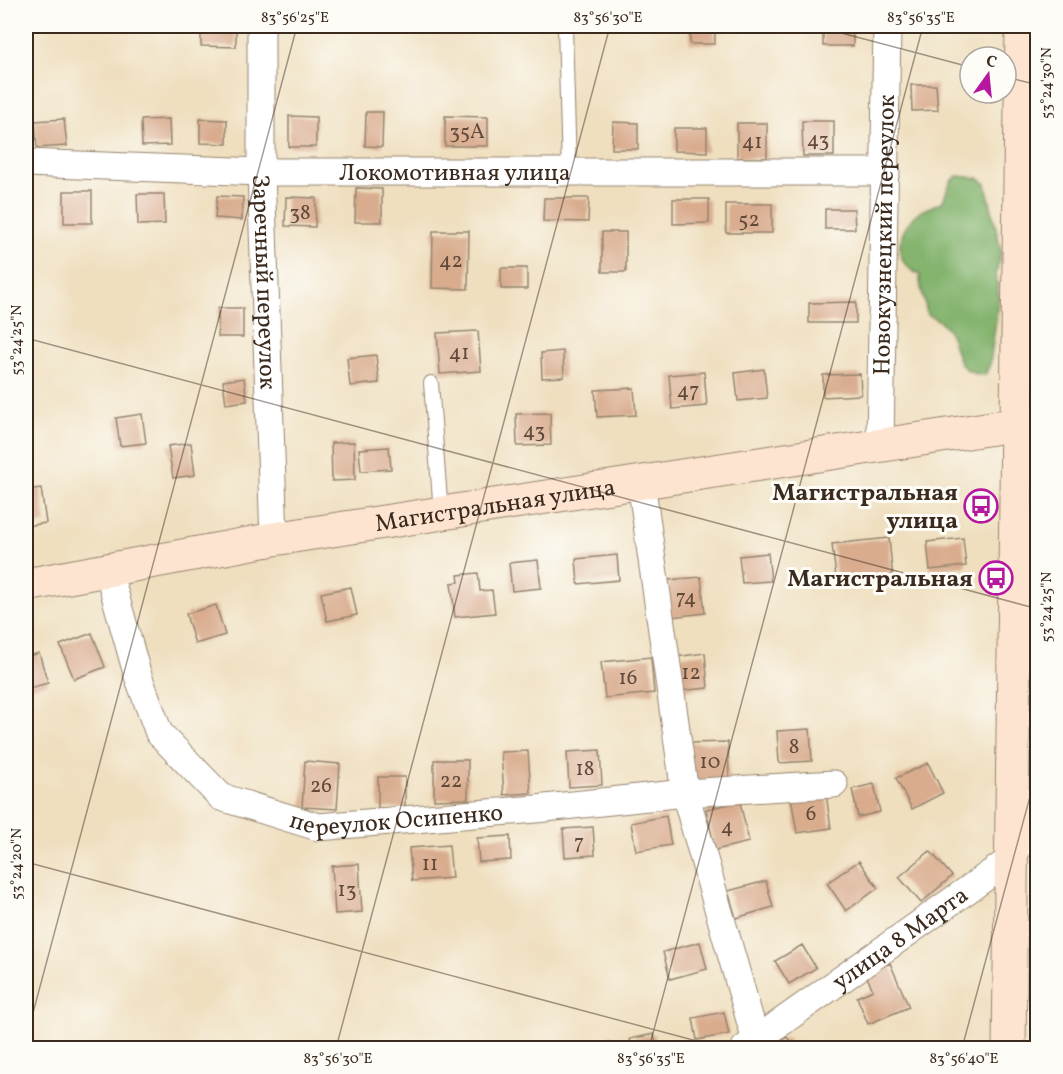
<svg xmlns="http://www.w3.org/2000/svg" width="1063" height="1074" viewBox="0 0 1063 1074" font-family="Vollkorn,serif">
  <rect width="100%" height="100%" fill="#fdfcf7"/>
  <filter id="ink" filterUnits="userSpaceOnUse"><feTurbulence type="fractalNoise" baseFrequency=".0167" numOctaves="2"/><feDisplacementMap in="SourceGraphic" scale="12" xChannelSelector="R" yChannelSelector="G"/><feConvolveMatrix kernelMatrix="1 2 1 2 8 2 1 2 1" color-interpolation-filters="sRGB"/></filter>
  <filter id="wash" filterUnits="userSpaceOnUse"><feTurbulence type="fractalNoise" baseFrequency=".008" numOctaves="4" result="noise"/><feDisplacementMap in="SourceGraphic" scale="24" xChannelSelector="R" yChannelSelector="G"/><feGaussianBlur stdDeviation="1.35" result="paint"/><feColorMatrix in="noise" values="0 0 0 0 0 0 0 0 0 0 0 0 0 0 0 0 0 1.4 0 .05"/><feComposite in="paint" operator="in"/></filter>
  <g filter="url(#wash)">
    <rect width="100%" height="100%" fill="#efdfbf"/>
    <!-- forest -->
    <path fill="#84b46e" stroke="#606f46" stroke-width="1.5" d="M957,176L978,178L986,184L1001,251L996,274L999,297L990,364L985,375C949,374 960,339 943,324C939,320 932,317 927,314C925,301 919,288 920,275C893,262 895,238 914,216C920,210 935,206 943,201L950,183Z"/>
    <g id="blocks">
      <!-- building -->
      <path fill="#d9ac8e" d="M201,26H236V47L201,46Z
        M690,26H715V44H690Z
        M823,26H853V46H823Z
        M911,85H936L938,110L912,111Z
        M366,112H383L382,147L365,146Z
        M289,116L316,117V147H289Z
        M445,116L488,117V146H445Z
        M64,119L67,146L37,148L35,121Z
        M169,119L170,145L142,146L141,120Z
        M200,119L227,120V144L200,143Z
        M802,121H834V156H803Z
        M613,122L638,123V149H612Z
        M737,123H767V158H737Z
        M674,128H707V152L674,151Z
        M356,188L382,189V222H355Z
        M64,191H92V223H64Z
        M137,194H164L165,224L138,225Z
        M217,196L243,197L242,220L215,218Z
        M286,197L316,198L315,227L285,226Z
        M544,198H589L588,222L543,221Z
        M673,199H709V223L673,224Z
        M726,204H772V233H726Z
        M825,209H854L855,229H825Z
        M433,231H469L468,289L432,288Z
        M602,232H626V272H602Z
        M501,268H527V289H501Z
        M856,302V323H809V303Z
        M218,308H243V337H218Z
        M478,331L481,371L440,374L437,333Z
        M563,351L564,377L542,378L541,353Z
        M376,355L379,383L350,386L347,358Z
        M764,369L767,398L738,401L735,373Z
        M704,372L707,406L672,409L669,375Z
        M860,374L861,395L823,397V375Z
        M244,378L247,401L226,404L223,381Z
        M634,388L636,415L597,417L595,390Z
        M550,413L551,445L517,446L516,414Z
        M142,414L146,443L120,446L116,418Z
        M354,442L355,480L332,481L331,443Z
        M191,443L195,475L173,478L168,446Z
        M389,447L391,469L361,471L359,449Z
        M41,488L46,523L26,526V490Z
        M889,538L893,579L837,585L832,544Z
        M963,538L966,566L930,570L927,542Z
        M768,553L771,581L742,583L739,556Z
        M617,555L619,580L578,584L576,559Z
        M538,560L541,588L512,591L509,563Z
        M478,573L480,591L492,590L495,613L455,617L451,583L459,582L458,575Z
        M701,577L705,613L671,617L668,580Z
        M351,587L357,615L327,621L321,593Z
        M216,605L225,635L195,644L186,614Z
        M92,633L105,667L74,679L60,645Z
        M39,653L48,683L26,689V657Z
        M705,653L708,688L678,691L675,657Z
        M651,657L654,693L605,698L601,662Z
        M810,729L812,761L779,763L777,731Z
        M728,742L729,780L691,781L690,743Z
        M600,750L602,785L569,787L567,752Z
        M528,751L531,793L504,795L501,752Z
        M434,760H468V799L434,800Z
        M305,761L340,764L337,809L302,807Z
        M928,763L943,793L912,809L896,778Z
        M378,777H405V808H378Z
        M874,784L880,812L858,817L852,789Z
        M826,794L831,828L797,833L791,798Z
        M740,802L749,842L715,850L706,809Z
        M666,816L671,845L636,851L631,823Z
        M593,827L595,855L565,857L563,829Z
        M510,836L511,860L479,862L477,838Z
        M449,845L452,878L412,881L409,848Z
        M930,851L952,876L921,903L899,877Z
        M859,861L878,888L846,911L827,883Z
        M359,864L362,912L335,914L332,866Z
        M766,881L773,907L736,918L728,891Z
        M700,942L707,969L670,979L663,952Z
        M802,945L816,968L789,984L775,961Z
        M890,963L909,1007L868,1024L857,997L873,990L865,973Z
        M724,1012L729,1034L697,1040L693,1018Z
        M654,1034L657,1048H632L630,1039Z
        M787,1037L795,1048H771Z
        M610,1042L611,1048H584V1047Z"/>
    </g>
  </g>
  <g filter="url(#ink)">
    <use href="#blocks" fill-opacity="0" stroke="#95846e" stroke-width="1.5"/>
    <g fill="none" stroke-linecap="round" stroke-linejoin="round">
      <defs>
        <path id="lane" d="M565,26L569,172
          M431,383L441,513"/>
        <g id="street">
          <path id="s1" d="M261,26V172L274,539"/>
          <path id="s2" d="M26,163L261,172H886"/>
          <path id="s3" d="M880,445L887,26"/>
          <path d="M641,482L685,793L756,1041"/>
          <path id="s4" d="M108,570L137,673L159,733L221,797L318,827L536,809L685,793L834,784"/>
          <path id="s5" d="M745,1048L1011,859L1038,811"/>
        </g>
        <g id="secondary">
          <path id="s6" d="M26,585L274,539L1038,421"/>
          <path d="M1009,1048L1022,26"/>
        </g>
      </defs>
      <!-- lane casing -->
      <use href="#lane" stroke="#95846e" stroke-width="16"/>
      <!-- street casing -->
      <use href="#street" stroke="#95846e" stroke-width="29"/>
      <!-- secondary casing -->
      <use href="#secondary" stroke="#95846e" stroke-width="35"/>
      <!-- lane -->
      <use href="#lane" stroke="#fff" stroke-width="14"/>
      <!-- street -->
      <use href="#street" stroke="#fff" stroke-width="27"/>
      <!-- secondary -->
      <use href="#secondary" stroke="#fde4d1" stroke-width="33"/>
    </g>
  </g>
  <!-- ticks -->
  <path fill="none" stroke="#3b2a1e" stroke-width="1.5" stroke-opacity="0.45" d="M815,26L970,67M1006,77L1038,85M26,338L1038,609M26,862L723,1048M26,1039L297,26M336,1048L610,26M649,1048L923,26M962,1048L1038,767"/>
  <!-- icons -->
  <defs>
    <symbol id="bus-ring" viewBox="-11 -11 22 22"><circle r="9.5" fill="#fdfcf7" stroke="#b5179e" stroke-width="1.5"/><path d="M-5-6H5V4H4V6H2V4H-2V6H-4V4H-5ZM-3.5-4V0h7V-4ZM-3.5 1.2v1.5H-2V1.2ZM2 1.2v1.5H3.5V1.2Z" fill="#b5179e"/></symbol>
  </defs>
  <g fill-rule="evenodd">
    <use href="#bus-ring" x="962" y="487" width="38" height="38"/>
    <use href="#bus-ring" x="977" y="559" width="38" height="38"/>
  </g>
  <g text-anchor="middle" stroke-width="6" stroke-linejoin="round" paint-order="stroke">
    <!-- number labels -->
    <g font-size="21" fill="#624a3a">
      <text x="467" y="138">35А</text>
      <text x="818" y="146">43</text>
      <text x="752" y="148">41</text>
      <text x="300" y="219">38</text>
      <text x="749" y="226">52</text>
      <text x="451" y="267">42</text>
      <text x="459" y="359">41</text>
      <text x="688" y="397">47</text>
      <text x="534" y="437">43</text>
      <text x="686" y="604">74</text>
      <text x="691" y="679">12</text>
      <text x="628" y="684">16</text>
      <text x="794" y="753">8</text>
      <text x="710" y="768">10</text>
      <text x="585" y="775">18</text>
      <text x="451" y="787">22</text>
      <text x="321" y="792">26</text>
      <text x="811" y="820">6</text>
      <text x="727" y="833">4</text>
      <text x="579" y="849">7</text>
      <text x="430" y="870">11</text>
      <text x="347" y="896">13</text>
    </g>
    <!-- street labels -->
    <g font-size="24" fill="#3b2a1e" stroke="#fdfcf7">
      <text dy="8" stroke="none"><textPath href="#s2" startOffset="429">Локомотивная улица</textPath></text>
      <text dy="8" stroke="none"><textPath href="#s3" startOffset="210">Новокузнецкий переулок</textPath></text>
      <text dy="8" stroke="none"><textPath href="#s1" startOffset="256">Заречный переулок</textPath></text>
      <text dy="8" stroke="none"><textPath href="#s6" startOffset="476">Магистральная улица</textPath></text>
      <text dy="8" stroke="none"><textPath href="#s4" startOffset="440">переулок Осипенко</textPath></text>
      <text dy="8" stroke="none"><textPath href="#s5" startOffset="190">улица 8 Марта</textPath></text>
    </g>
    <!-- poi labels -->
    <g font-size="24" font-weight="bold" fill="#3b2a1e" stroke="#fdfcf7" text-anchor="end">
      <text x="958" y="500">Магистральная<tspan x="958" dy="28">улица</tspan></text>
      <text x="973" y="586">Магистральная</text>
    </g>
  </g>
  <!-- margin -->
  <rect width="1063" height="1074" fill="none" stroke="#fdfcf7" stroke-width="66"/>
  <!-- north arrow -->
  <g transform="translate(988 75) rotate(15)"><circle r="28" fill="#fdfcf7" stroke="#afa8a0" stroke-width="1.5"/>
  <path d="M0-4.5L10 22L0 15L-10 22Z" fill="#b5179e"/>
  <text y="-9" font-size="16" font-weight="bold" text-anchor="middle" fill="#3b2a1e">С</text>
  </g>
  <rect x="33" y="33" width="997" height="1008" fill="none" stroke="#3b2a1e" stroke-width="2"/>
  <g font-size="15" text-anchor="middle" fill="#3b2a1e">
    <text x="295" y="22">83°56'25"E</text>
    <text x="608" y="22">83°56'30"E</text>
    <text x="921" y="22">83°56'35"E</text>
    <text transform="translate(1046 83) rotate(-90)" y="5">53°24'30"N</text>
    <text transform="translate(16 340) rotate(-90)" y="5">53°24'25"N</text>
    <text transform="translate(1046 607) rotate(-90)" y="5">53°24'25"N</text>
    <text transform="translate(16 864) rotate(-90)" y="5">53°24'20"N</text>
    <text x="338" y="1063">83°56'30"E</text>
    <text x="651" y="1063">83°56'35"E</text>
    <text x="964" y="1063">83°56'40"E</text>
  </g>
</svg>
